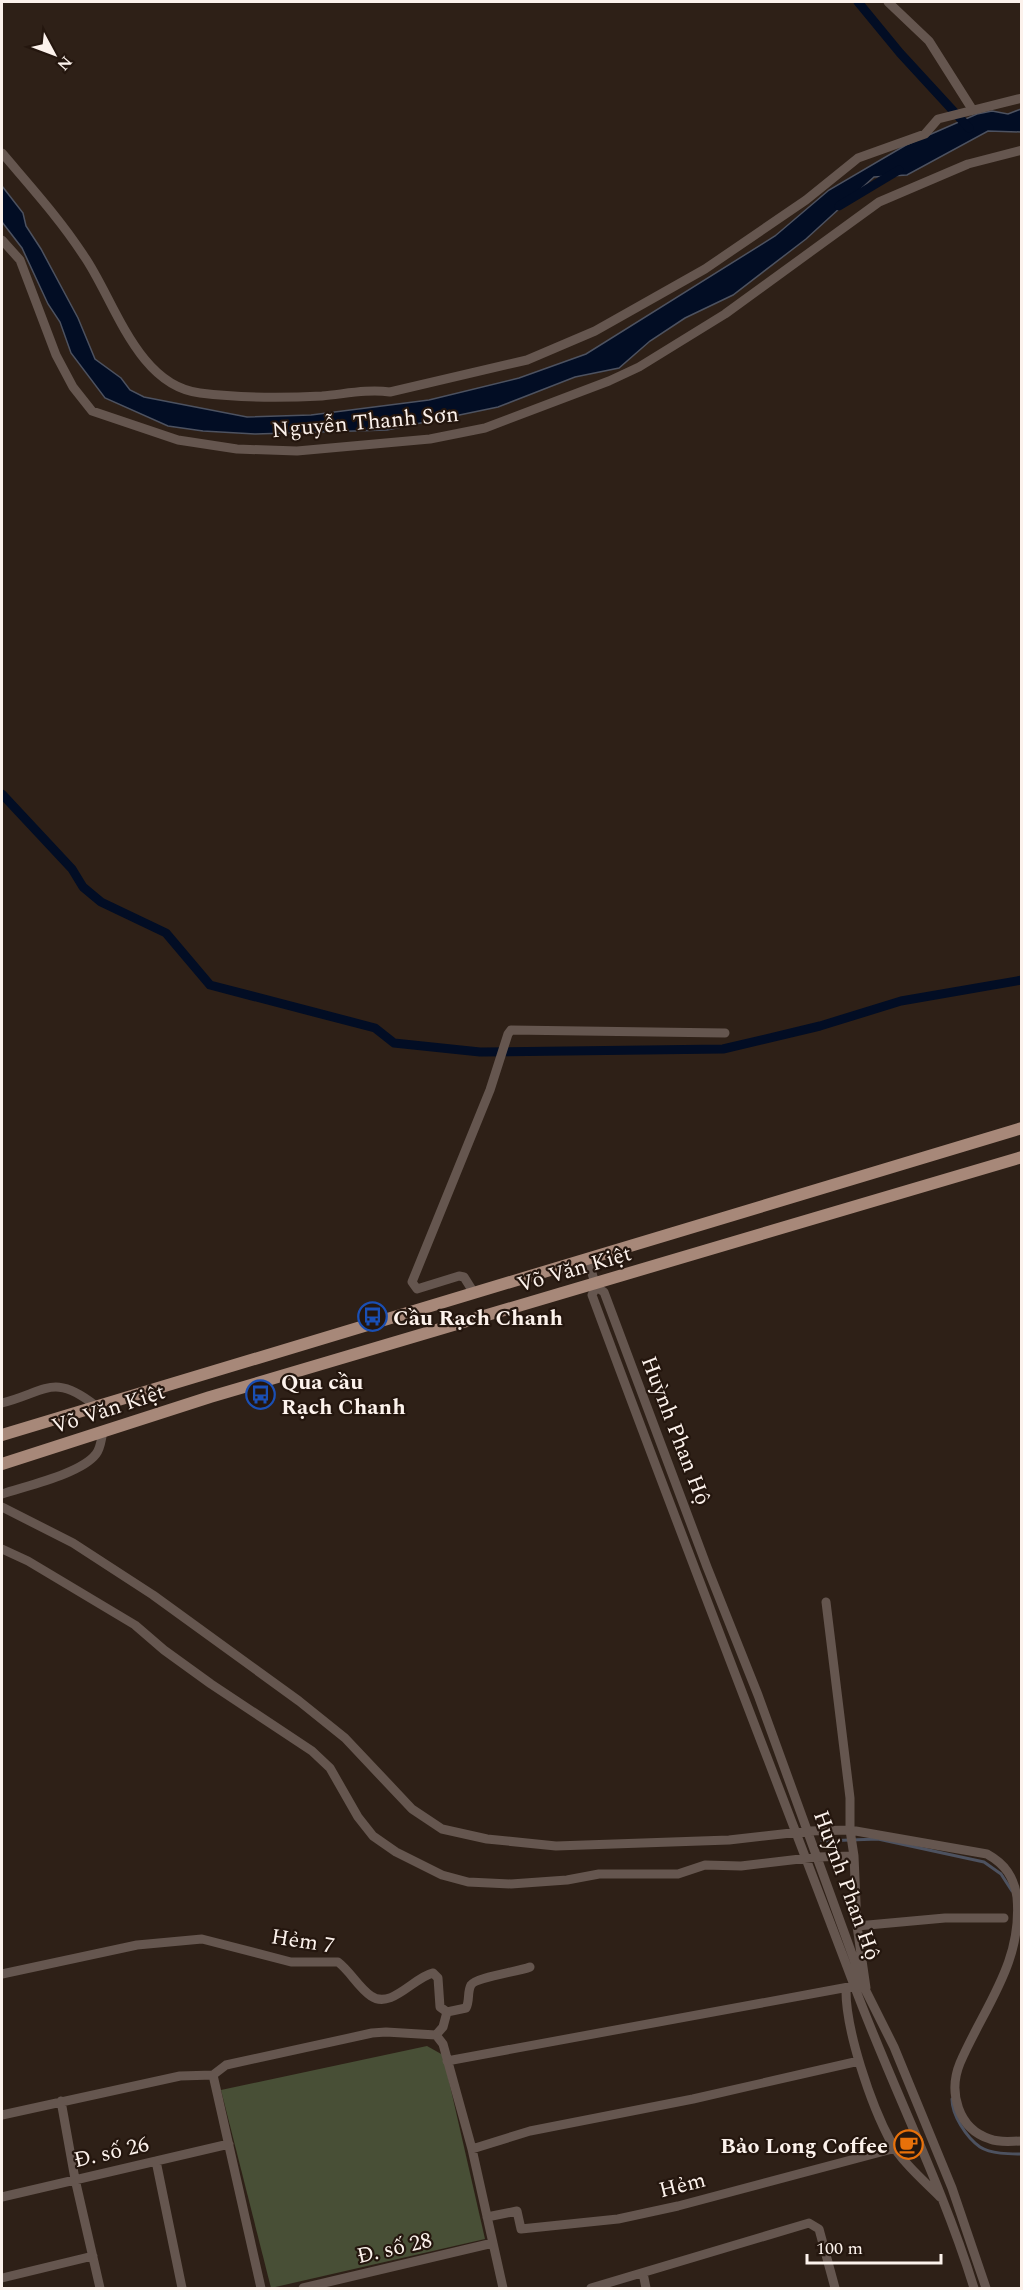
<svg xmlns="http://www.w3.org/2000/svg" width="1023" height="2290" viewBox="0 0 1023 2290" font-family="Spectral,serif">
  <rect width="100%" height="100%" fill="#2e2017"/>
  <!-- green -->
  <path fill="#484f36" d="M427,2046L443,2055L485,2239L271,2288L221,2090Z"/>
  <!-- water -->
  <path fill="#020d24" stroke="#4d5260" stroke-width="1.5" d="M1021,109V132L988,131L907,175L874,177L806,239L733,295L685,318L650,341L619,368L575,377L498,407L387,430L255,434L203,431L168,426L105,398L71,353L60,322L48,304L22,248L2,222V186L23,213L26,226L41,249L78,318L95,359L121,378L130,390L144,397L247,417L311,415L429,400L519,378L586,354L775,236L829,190L906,145L977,114L992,111L1008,114Z"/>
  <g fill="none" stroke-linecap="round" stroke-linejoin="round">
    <!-- stream -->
    <path stroke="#4d5260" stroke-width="3" d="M822,1841L878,1839L984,1862L1001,1874L1012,1891
      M952,2099C952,2115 966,2137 980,2147C991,2154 1009,2154 1022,2154"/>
    <!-- canal -->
    <path stroke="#020d24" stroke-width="9" d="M858,2L900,53L969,128
      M839,206L899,170
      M2,794L72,869L83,887L101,902L166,933L210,985L375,1028L394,1043L480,1052L723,1049L820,1026L901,1001L1022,980"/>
    <!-- minor -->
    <path stroke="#65564f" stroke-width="9" d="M888,2L929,41L972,109
      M2,153C30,186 60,219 84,256C114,299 137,386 200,393C240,398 281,398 322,396C345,394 367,389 390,392L527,360L595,331L705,269L806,200L858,158L925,134L938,119L1022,98
      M2,240L20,260L56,355L73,387L92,411L178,440L237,449L297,451L430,439L485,428L609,381L639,367L725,314L879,202L968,164L1022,150
      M588,1259L596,1287
      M596,1287L604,1292L707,1567L758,1695L864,1987L894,2047L952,2188L986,2288
      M596,1287L592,1295C677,1526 767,1755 854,1985C892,2087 942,2184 974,2288
      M474,1293L464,1277L459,1276L417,1289L412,1282L490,1090L508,1034L511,1030L725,1033
      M2,1403C46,1392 53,1372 96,1406
      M2,1494C25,1486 81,1474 96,1454C101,1448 101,1439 103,1432
      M2,1507L73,1543L153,1595L299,1701L345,1738L412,1809L442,1829L487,1839L556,1846L729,1840L809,1831L850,1830L987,1854C1005,1864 1014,1877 1017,1897C1023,1963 984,2007 960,2063C948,2092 958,2129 990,2139C1000,2143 1011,2141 1022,2141
      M2,1549L28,1561L135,1625L164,1650L211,1684L312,1751L330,1768L358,1817L373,1836L396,1852L442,1875L468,1882L511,1884L567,1880L599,1874H678L705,1865L741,1866L817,1857L854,1856L857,1926L866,1988L854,1986L447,2061
      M826,1602L850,1798V1830L854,1856
      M857,1926L945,1918H1004
      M2,1974L137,1945L202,1939L291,1962H338C350,1971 358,1987 371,1996C391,2010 414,1977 433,1973L438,1978L440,2007L447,2012L466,2008C470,2001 467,1992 471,1985C476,1977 518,1972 530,1967
      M846,1988C845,2029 871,2105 891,2142C902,2162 924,2181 940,2197
      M436,2035L443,2027L447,2012
      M213,2075L226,2065L372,2033L386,2032L436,2035L443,2044L472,2149L503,2288
      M213,2075L261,2288
      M61,2101L75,2179L100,2288
      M2,2115L180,2076L213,2075
      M472,2149L530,2131L693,2099L859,2061
      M156,2161L182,2288
      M2,2197L229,2144
      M487,2217L517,2211L521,2229L618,2219L678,2206L896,2148
      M643,2273L646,2288
      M2,2278L93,2256
      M303,2288L493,2243
      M591,2288L809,2223L819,2229L835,2288"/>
    <!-- major -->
    <path stroke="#a78879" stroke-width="12" d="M2,1435L1022,1128
      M2,1464L210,1397L1022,1157"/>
  </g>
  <!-- icons -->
  <defs>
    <symbol id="bus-ring" viewBox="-11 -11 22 22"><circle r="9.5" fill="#24160e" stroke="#1a4fb4" stroke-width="1.5"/><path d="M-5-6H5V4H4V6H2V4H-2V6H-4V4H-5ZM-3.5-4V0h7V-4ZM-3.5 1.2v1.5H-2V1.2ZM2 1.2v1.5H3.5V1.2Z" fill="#1a4fb4"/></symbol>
    <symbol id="cafe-ring" viewBox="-11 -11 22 22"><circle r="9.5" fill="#24160e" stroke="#e8710a" stroke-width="1.5"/><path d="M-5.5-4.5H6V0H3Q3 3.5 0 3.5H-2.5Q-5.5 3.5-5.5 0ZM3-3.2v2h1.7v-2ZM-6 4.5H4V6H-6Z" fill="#e8710a"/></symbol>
  </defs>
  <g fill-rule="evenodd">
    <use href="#bus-ring" x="356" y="1300" width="33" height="33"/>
    <use href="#bus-ring" x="244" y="1378" width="33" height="33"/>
    <use href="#cafe-ring" x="892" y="2128" width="33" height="33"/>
  </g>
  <g text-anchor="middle" stroke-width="4.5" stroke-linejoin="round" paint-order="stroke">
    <!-- street labels -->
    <g font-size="22" fill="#fcf2ec" stroke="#24160e">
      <text transform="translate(365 421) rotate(-5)" y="8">Nguyễn Thanh Sơn</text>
      <text transform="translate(574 1268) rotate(-16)" y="8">Võ Văn Kiệt</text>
      <text transform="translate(108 1408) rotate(-18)" y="8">Võ Văn Kiệt</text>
      <text transform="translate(677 1430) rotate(69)" y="8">Huỳnh Phan Hộ</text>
      <text transform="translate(848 1885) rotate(70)" y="8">Huỳnh Phan Hộ</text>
      <text transform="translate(303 1940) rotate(9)" y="8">Hẻm 7</text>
      <text transform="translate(111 2151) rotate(-13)" y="8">Đ. số 26</text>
      <text transform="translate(682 2184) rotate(-14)" y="8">Hẻm</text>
      <text transform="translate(394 2247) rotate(-13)" y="8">Đ. số 28</text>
    </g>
    <!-- poi labels -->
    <g font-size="22" font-weight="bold" fill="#fcf2ec" stroke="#24160e" text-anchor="start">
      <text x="393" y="1325">Cầu Rạch Chanh</text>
      <text x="281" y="1389">Qua cầu<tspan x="281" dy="25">Rạch Chanh</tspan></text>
      <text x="888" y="2153" text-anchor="end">Bảo Long Coffee</text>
    </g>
  </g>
  <!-- border -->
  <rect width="1023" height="2290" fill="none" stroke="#fcf2ec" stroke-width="6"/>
  <!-- north arrow -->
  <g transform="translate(54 54) rotate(131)" stroke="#24160e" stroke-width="4.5" paint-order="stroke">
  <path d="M0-4.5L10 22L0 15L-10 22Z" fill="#fcf2ec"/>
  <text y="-9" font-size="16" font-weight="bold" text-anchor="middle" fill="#fcf2ec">N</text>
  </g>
  <!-- scale -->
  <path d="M807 2254v9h134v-9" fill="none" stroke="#fcf2ec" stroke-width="3"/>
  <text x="816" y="2254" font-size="18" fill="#fcf2ec" stroke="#24160e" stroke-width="4.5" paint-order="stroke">100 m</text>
</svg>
